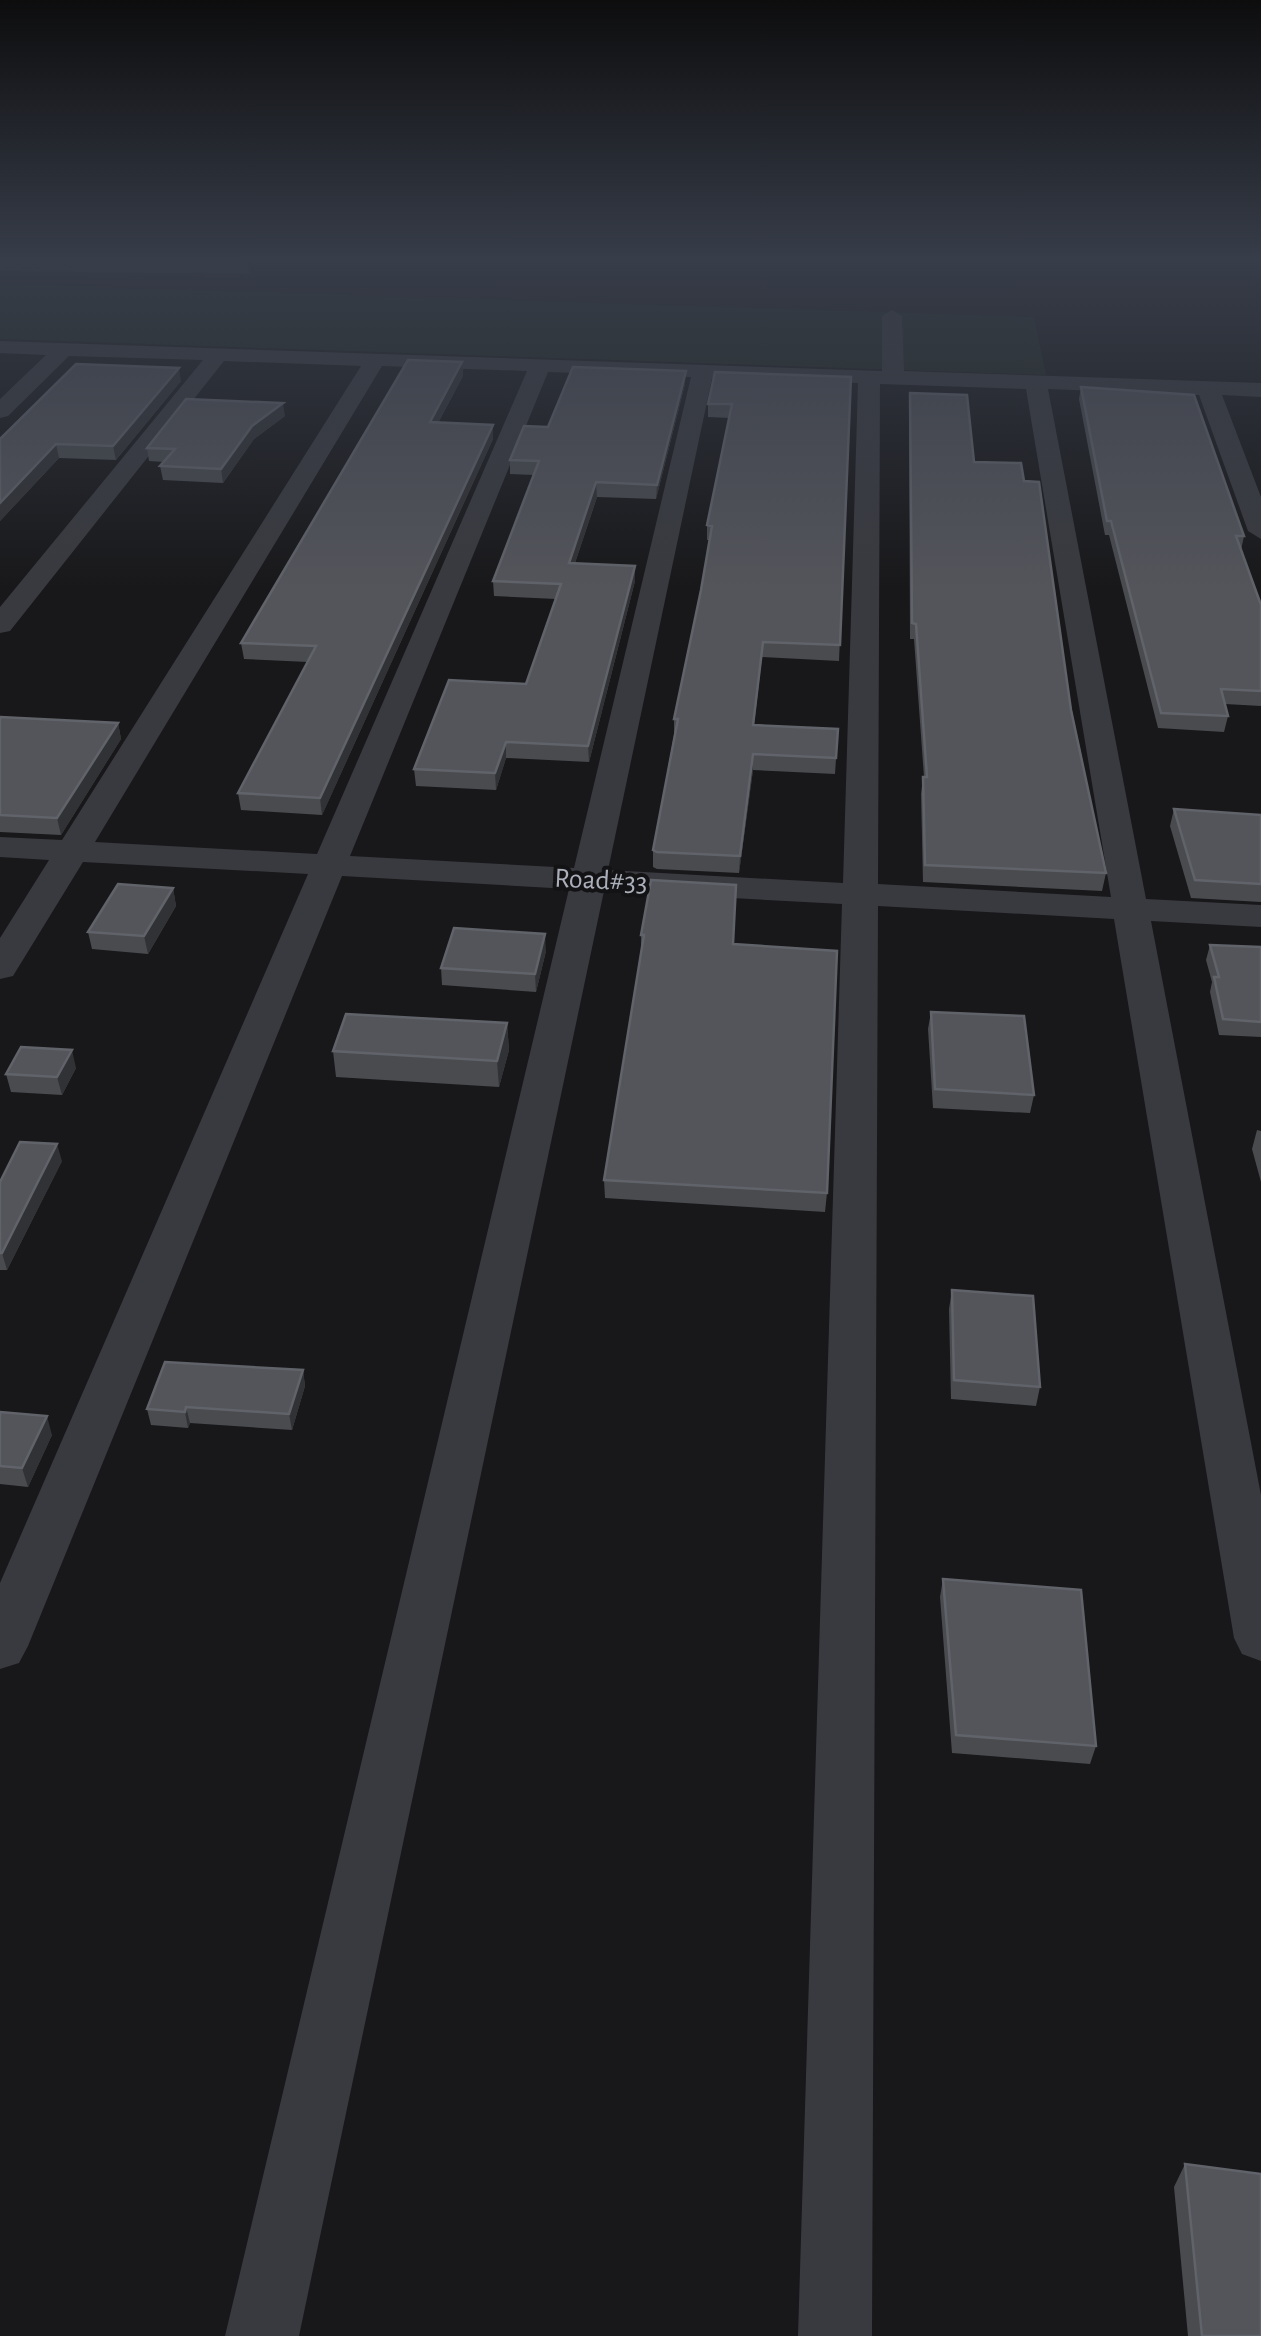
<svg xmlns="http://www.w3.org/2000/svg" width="1261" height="2336" viewBox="0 0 1261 2336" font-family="'Alegreya Sans',sans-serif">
  <rect width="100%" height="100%" fill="#18181a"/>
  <!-- green -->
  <path fill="#202821" d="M0,284L1034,317L1046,375L0,339Z"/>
  <!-- water -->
  <path fill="#2e373e" d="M0,262H241L246,263L251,274L0,271Z"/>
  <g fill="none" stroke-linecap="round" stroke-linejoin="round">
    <!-- minor -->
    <path fill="#393a3f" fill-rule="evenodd" d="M892,310L902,316L904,371L1261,383V397L1222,395L1261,497V539L1248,531L1199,395L1048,389L1146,899L1261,905V927L1151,921L1261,1495V1661L1242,1654L1234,1638L1114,919L878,906L872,2336H798L842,904L604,891L299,2336H225L569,889L342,876L28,1646L19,1663L0,1669V1583L308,874L83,862L13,976L0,979V938L49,860L0,857V837L62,840L361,366L224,361L10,631L0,633V607L203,360L69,356L8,416L0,418V399L46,355L0,353V341L882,371V316ZM382,366L527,371L317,854L95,842ZM548,372L691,377L574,868L350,856ZM712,378L858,383L843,883L608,870ZM880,384L1026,389L1111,897L878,884Z"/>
  </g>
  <!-- wall -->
  <path fill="#494b4f" d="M462,362L463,376L438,423L493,439L322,815L241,810L238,793L308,662L244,659L241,643Z
    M851,377L839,661L762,657L754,725L838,729L835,774L753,770L739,873L657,869L653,867V850L674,735V719L701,590L709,540H707V525L730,418L708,417V404Z
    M181,381L116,460L59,458L0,521V439Z
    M685,384L656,499L597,497L575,563L635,581L589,762L506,758L496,790L416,786L414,769L526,684L556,599L494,596L493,581L534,475L510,474V460L548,427Z
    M1081,387L1244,536L1241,550L1261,605V706L1225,704L1228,716L1224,732L1158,728L1109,535H1105L1079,399Z
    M910,393L974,462L1024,481L1106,873L1102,891L923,882L921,794L923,777H924L914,639H910L909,406Z
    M285,416L254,439L223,483L163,480L160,466L164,462L149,461L147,448Z
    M0,717L118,723L121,739L61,835L0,832Z
    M1174,809L1261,815V902L1191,898L1170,826Z
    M173,888L176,906L148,954L92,949L88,932Z
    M641,935L733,944L827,1193L825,1212L605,1198L604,1180L641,953Z
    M1210,945L1261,947V1037L1219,1035L1210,992L1212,982L1206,960Z
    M546,951L536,992L442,985L441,968Z
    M931,1012L1034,1095L1030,1113L933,1108L928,1029Z
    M507,1023L509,1050L499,1087L336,1077L333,1051Z
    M76,1068L62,1095L11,1092L6,1074Z
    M1257,1130L1261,1131V1182L1252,1149Z
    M62,1161L7,1270H0V1182Z
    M952,1290L1040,1387L1036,1406L951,1399L949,1309Z
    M303,1370L305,1386L292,1430L190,1423L188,1428L151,1425L147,1409Z
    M0,1412L52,1435L28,1487L0,1484Z
    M943,1579L1096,1746L1090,1764L952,1753L940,1597Z
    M1185,2164L1261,2336H1188L1174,2187Z"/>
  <!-- shaded-wall -->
  <path fill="#313235" d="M462,362L463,376L431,436L430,422Z
    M179,368L181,381L116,460L113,446Z
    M686,371L685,384L656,499L657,485Z
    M283,403L285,416L254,439L223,483L221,469L252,426Z
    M493,425V439L322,815L320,798Z
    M56,444L59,458L0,521V503Z
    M596,482L597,497L570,578L569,563Z
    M635,566V581L589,762L588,746Z
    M118,723L121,739L61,835L57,818Z
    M506,742V758L496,790L495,773Z
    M753,754V770L739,873L740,856Z
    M173,888L176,906L148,954L144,936Z
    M545,934L546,951L536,992L535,974Z
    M507,1023L509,1050L499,1087L497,1061Z
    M72,1050L76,1068L62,1095L57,1077Z
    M57,1144L62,1161L7,1270L2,1253Z
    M303,1370L305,1386L292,1430L289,1414Z
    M186,1407L190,1423L188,1428L185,1412Z
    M47,1416L52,1435L28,1487L22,1468Z"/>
  <!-- building -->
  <path fill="#54555b" stroke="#61636a" stroke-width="2.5" d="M408,360L462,362L430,422L493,425L320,798L238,793L316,646L241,643Z
    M76,364L179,368L113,446L56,444L0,503V439Z
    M573,367L686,371L657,485L596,482L569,563L635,566L588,746L506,742L495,773L414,769L449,680L526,684L561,584L493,581L539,461L510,460L524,426L548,427Z
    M715,372L851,377L840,645L763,642L753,725L838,729L836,758L753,754L740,856L657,852L653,850L678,719H674L701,590L712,526L707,525L732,404H708Z
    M1081,387L1194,395L1244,536H1236L1261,605V691L1221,689L1228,716L1161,713L1111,521H1107Z
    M910,393L967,395L974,462L1021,463L1024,481L1039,482L1071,710L1106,873L925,865L923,777H927L916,624L912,623Z
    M186,399L283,403L252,426L221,469L160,466L175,449L147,448Z
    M0,717L118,723L57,818L0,815Z
    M1174,809L1261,815V884L1195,880Z
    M651,880L736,885L733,944L837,951L827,1193L604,1180L644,935H641Z
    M118,884L173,888L144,936L88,932Z
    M454,928L545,934L535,974L441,968Z
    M1210,945L1261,947V1022L1223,1019L1214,977H1219Z
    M931,1012L1024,1016L1034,1095L935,1089Z
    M346,1014L507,1023L497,1061L333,1051Z
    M21,1047L72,1050L57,1077L6,1074Z
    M20,1142L57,1144L2,1253H0V1182Z
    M952,1290L1033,1296L1040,1387L954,1380Z
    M165,1362L303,1370L289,1414L186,1407L185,1412L147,1409Z
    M0,1412L47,1416L22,1468L0,1466Z
    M943,1579L1081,1590L1096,1746L956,1735Z
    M1185,2164L1261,2174V2336H1202Z"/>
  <!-- sky -->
  <linearGradient id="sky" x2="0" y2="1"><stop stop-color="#0d0d0e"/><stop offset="0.44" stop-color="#373d49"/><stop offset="1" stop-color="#373d49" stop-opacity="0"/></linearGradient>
  <rect width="1261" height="589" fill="url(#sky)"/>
  <g text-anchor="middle" stroke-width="8" stroke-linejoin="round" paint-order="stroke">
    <!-- street labels -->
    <g font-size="28" fill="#aaafba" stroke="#131315">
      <text transform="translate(601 879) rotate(3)" y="10">Road#33</text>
    </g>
  </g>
</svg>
